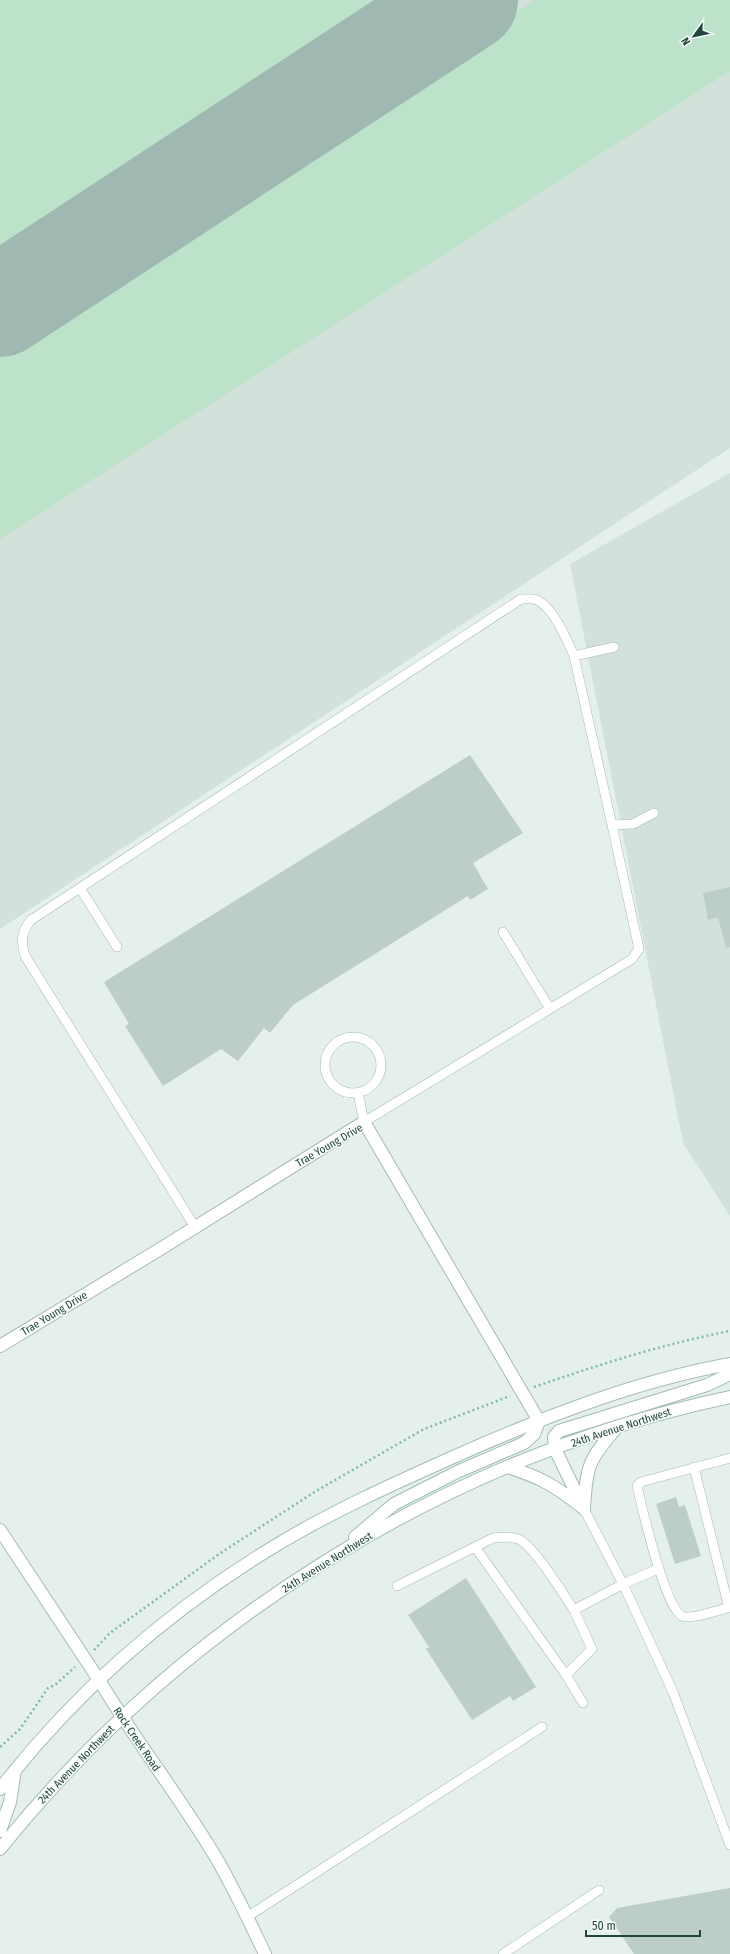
<svg xmlns="http://www.w3.org/2000/svg" width="730" height="1954" viewBox="0 0 730 1954" font-family="'Fira Sans Condensed',sans-serif">
  <rect width="100%" height="100%" fill="#e5f0ec"/>
  <!-- built -->
  <path fill="#d3e1db" d="M0,0H730V448L0,929Z
    M730,473V1216L683,1143L570,564Z"/>
  <!-- green -->
  <path fill="#bce3ca" d="M0,0H407L0,268Z
    M535,0H730V71L0,539V351Z"/>
  <g fill="none" stroke-linecap="round" stroke-linejoin="round">
    <!-- runway -->
    <path stroke="#a0b8b2" stroke-width="102" d="M0,306L467,0"/>
  </g>
  <!-- building -->
  <path fill="#bdcec8" d="M470,755L523,833L473,863L488,889L470,900L468,896L293,1005L270,1033L264,1028L238,1061L221,1049L163,1086L125,1026L129,1024L104,982Z
    M730,887V947L726,948L718,917L708,920L703,893Z
    M676,1497L679,1507L685,1505L701,1556L675,1564L656,1504Z
    M466,1578L536,1687L513,1701L510,1696L472,1720L426,1649L429,1647L408,1615Z
    M730,1888V1954H634L609,1917L617,1908Z"/>
  <g fill="none" stroke-linecap="round" stroke-linejoin="round">
    <defs>
      <path id="service" d="M612,825L574,656L614,647
        M80,888L117,947
        M503,932L550,1009
        M325 1065a28 28 0 1 1 56 0a28 28 0 1 1-56 0Z
        M358,1093L364,1122L632,959L639,949L612,825L633,824L654,813
        M195,1227L25,956C21,941 21,932 31,920L521,599C525,599 533,598 537,600C554,608 567,640 574,656
        M730,1458L641,1482L637,1486C642,1508 665,1607 682,1616C690,1620 720,1610 730,1607
        M694,1467L729,1608
        M584,1509L623,1584L673,1692L730,1845
        M475,1547L566,1675
        M397,1586L493,1538C501,1537 510,1536 518,1539C533,1544 564,1595 574,1610
        M583,1703L566,1675L592,1649L574,1610L623,1584L658,1569
        M247,1917L542,1727
        M503,1954L599,1890"/>
      <path id="minor" d="M0,1346L157,1251L364,1122L539,1421"/>
      <path id="tertiary" d="M0,1530L99,1680"/>
      <path id="secondary" d="M508,1467C541,1478 554,1485 582,1507
        M584,1508C587,1465 588,1461 616,1428
        M584,1509L555,1449L554,1437L559,1431L707,1385L730,1374
        M355,1537L394,1504L457,1472L524,1443L534,1434L539,1421
        M99,1680C135,1740 179,1796 215,1856C234,1888 249,1921 265,1954
        M0,1789C74,1694 167,1612 270,1549C330,1512 395,1483 460,1454C546,1416 637,1381 730,1364
        M0,1831L10,1802L15,1770
        M0,1849C182,1623 445,1457 730,1397"/>
    </defs>
    <!-- service casing -->
    <use href="#service" stroke="#a6b9b4" stroke-width="10"/>
    <!-- minor casing -->
    <use href="#minor" stroke="#a6b9b4" stroke-width="14"/>
    <!-- tertiary casing -->
    <use href="#tertiary" stroke="#a6b9b4" stroke-width="14"/>
    <!-- secondary casing -->
    <use href="#secondary" stroke="#a2bdb6" stroke-width="14"/>
    <!-- path -->
    <path stroke="#82b7ab" stroke-width="2.5" stroke-dasharray="2 3" stroke-linecap="butt" d="M534,1387C598,1365 663,1344 730,1331
      M94,1650L110,1633L219,1554L316,1491L424,1429L510,1396
      M0,1747L20,1729L48,1688L55,1685L75,1667"/>
    <!-- service -->
    <use href="#service" stroke="#fff" stroke-width="9"/>
    <!-- minor -->
    <use href="#minor" stroke="#fff" stroke-width="12"/>
    <!-- tertiary -->
    <use href="#tertiary" stroke="#fff" stroke-width="12"/>
    <!-- secondary -->
    <use href="#secondary" stroke="#fff" stroke-width="12"/>
  </g>
  <g text-anchor="middle" stroke-width="3" stroke-linejoin="round" paint-order="stroke">
    <!-- street labels -->
    <g font-size="11" fill="#21453e" stroke="#f6fbf9">
      <text transform="translate(329 1145) rotate(-30)" y="4">Trae Young Drive</text>
      <text transform="translate(54 1313) rotate(-31)" y="4">Trae Young Drive</text>
      <text transform="translate(621 1427) rotate(-18)" y="4">24th Avenue Northwest</text>
      <text transform="translate(327 1562) rotate(-32)" y="4">24th Avenue Northwest</text>
      <text transform="translate(137 1739) rotate(56)" y="4">Rock Creek Road</text>
      <text transform="translate(76 1764) rotate(-46)" y="4">24th Avenue Northwest</text>
    </g>
  </g>
  <!-- north arrow -->
  <g transform="translate(694 36) rotate(237)" stroke="#f6fbf9" stroke-width="3" paint-order="stroke">
  <path d="M0-3L7 15L0 10L-7 15Z" fill="#21453e"/>
  <text y="-6" font-size="11" font-weight="bold" text-anchor="middle" fill="#21453e">N</text>
  </g>
  <!-- scale -->
  <path d="M586 1930v6h114v-6" fill="none" stroke="#21453e" stroke-width="2"/>
  <text x="592" y="1930" font-size="12" fill="#21453e" stroke="#f6fbf9" stroke-width="3" paint-order="stroke">50 m</text>
</svg>
